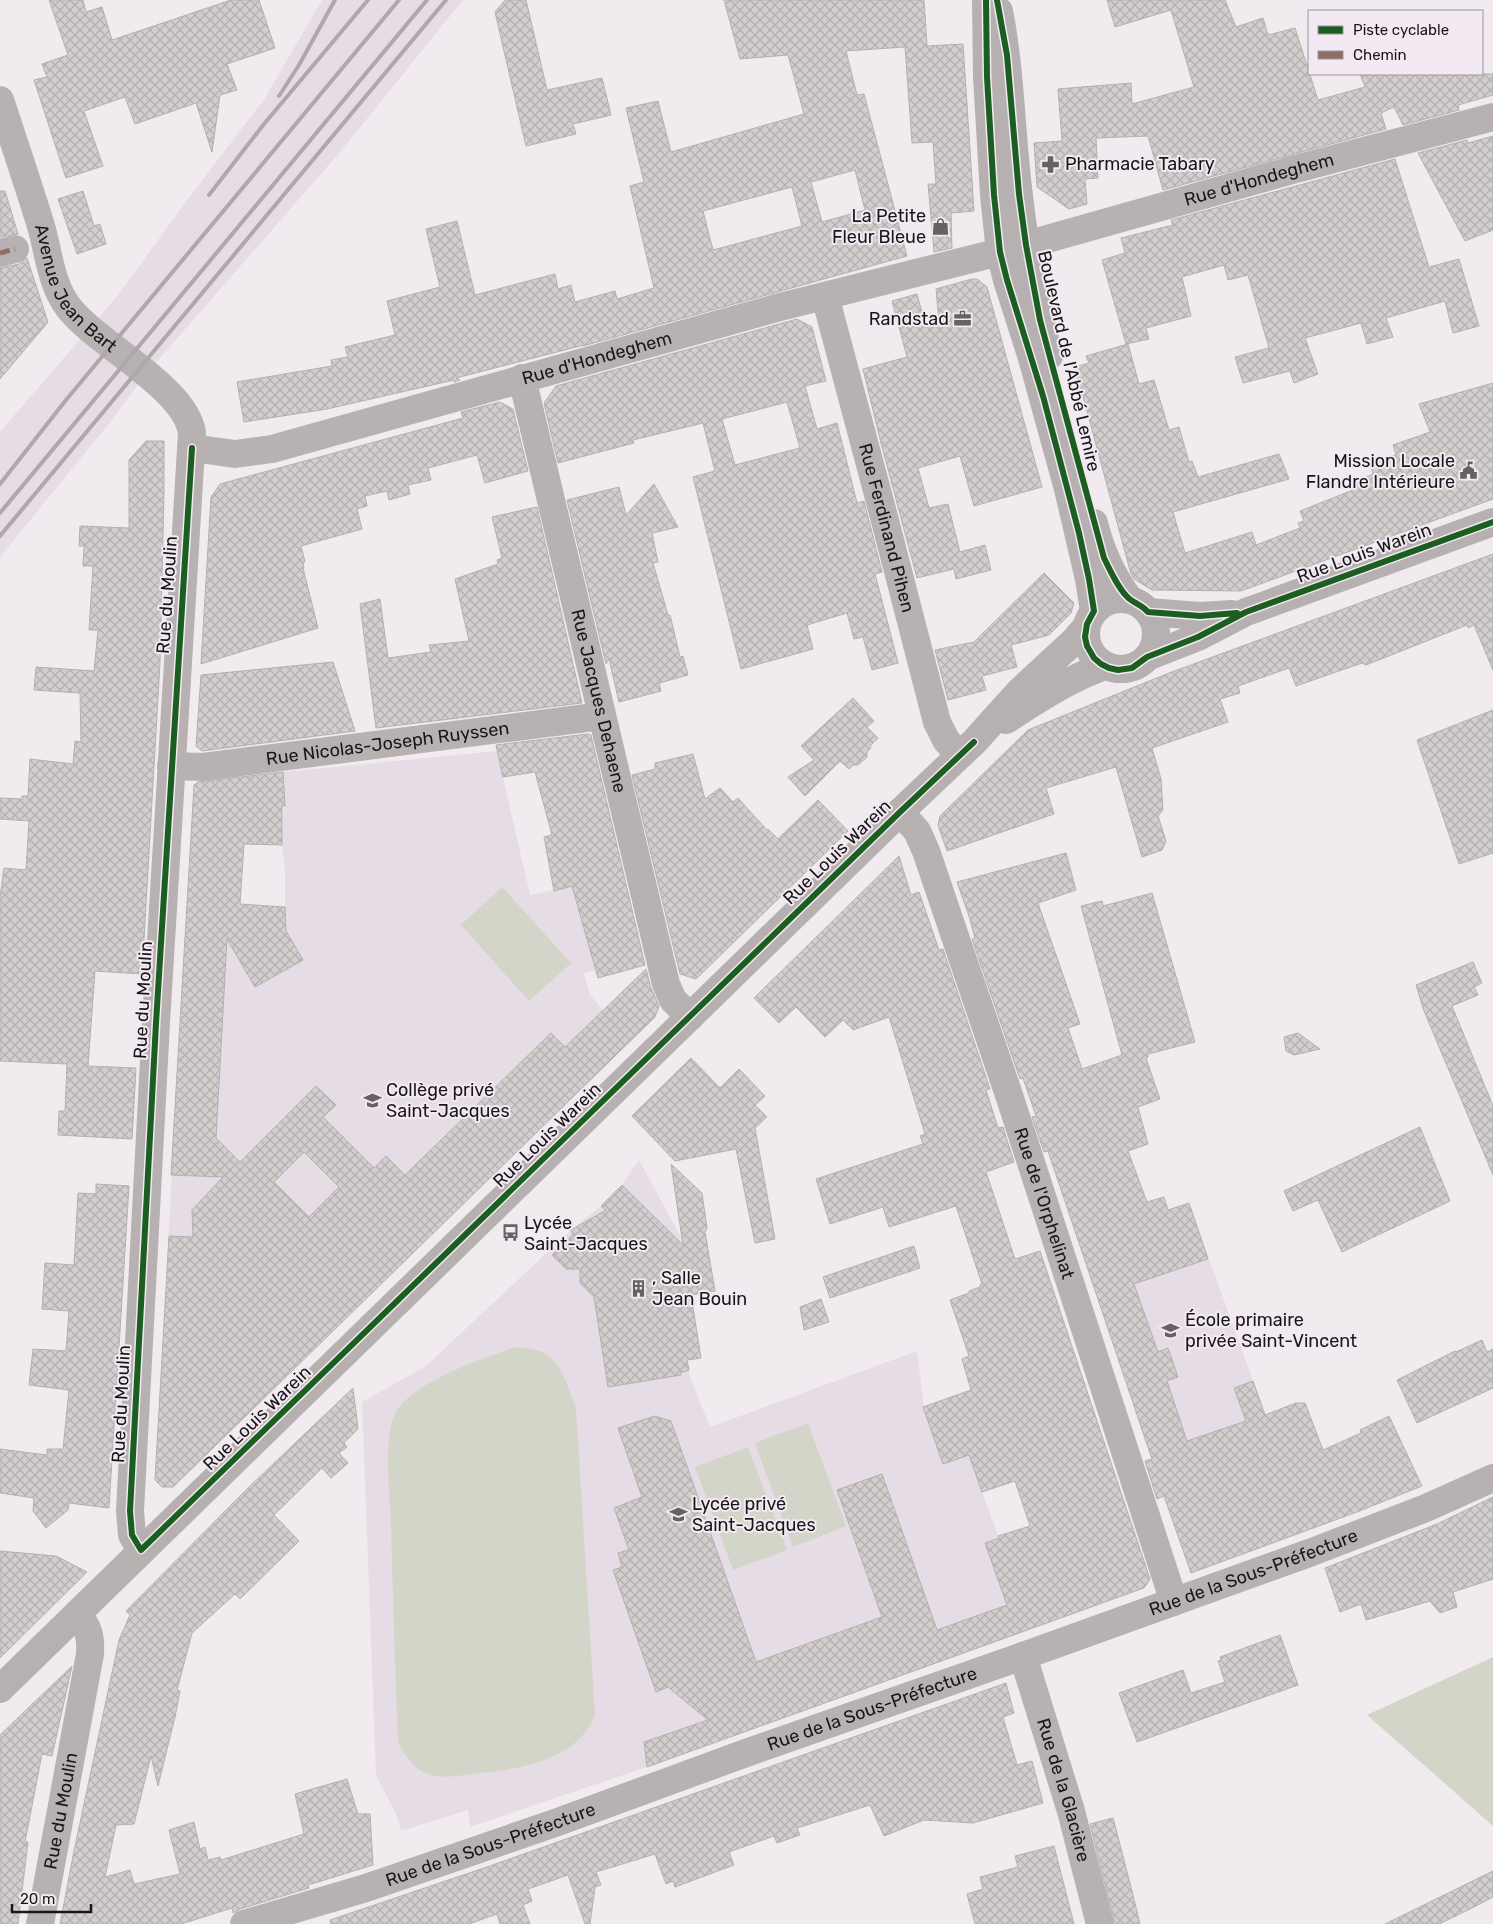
<svg xmlns="http://www.w3.org/2000/svg" width="1493" height="1924" viewBox="0 0 1493 1924" font-family="Rubik,sans-serif">
  <defs>
    <pattern id="building-cross-hatch" width="8" height="8" patternUnits="userSpaceOnUse" patternTransform="scale(1.25)"><rect width="8" height="8" fill="#d2cece"/><path d="M0 0l8 8M0 8l8-8" fill="none" stroke="#b4b0b0"/></pattern>
  </defs>
  <rect width="100%" height="100%" fill="#f1ebf0"/>
  <!-- built -->
  <path fill="#e6dce5" d="M322,0H463L340,152L146,374L107,426L0,557V432L119,294L182,207L265,98Z
    M497,751L530,895L572,886L596,970L584,973L589,993L603,1011L593,1076L173,1487H162L155,1480L185,936L285,925V870L282,845L284,806L283,772Z
    M639,1160L683,1241L701,1358L687,1361L689,1374L710,1427L917,1351L924,1407L971,1390L961,1359L975,1355L974,1470L1032,1629L647,1767L470,1827L468,1810L401,1831L396,1814L376,1775L362,1402L426,1366L571,1230L601,1206L622,1185Z
    M1189,1203L1267,1420L1157,1476L1078,1239Z"/>
  <!-- green -->
  <path fill="#d4d5c9" d="M502,887L571,963L529,1001L461,925Z
    M516,1347C560,1348 562,1373 576,1408L595,1715C576,1763 516,1769 472,1774C457,1776 438,1780 423,1772C411,1766 405,1754 398,1743C395,1671 393,1599 391,1527C390,1499 383,1437 395,1414C411,1382 484,1358 516,1347Z
    M808,1423L846,1526L793,1547L755,1443Z
    M748,1447L787,1550L733,1570L695,1467Z
    M1493,1657V1826L1367,1715Z"/>
  <!-- building -->
  <path fill="url(#building-cross-hatch)" stroke="#b3b0b0" fill-rule="evenodd" d="M49,0H83L86,12L102,7L112,40L231,0H259L275,48L227,64L237,90L220,95L212,152L196,103L135,124L125,97L84,111L103,166L66,178L34,80L47,77L42,64L68,55Z
    M505,0H526L547,90L602,78L611,115L573,124L576,134L526,146L495,12Z
    M724,0H924L927,46L963,44L974,211L951,213L952,248L934,252L928,184H936L933,142L912,143L905,47L846,51L857,95L864,94L907,256L583,346L584,345L456,378L460,380L454,382V380L327,409L244,422L237,382L332,366L331,360L348,357L345,347L395,335L387,301L440,287L426,229L457,221L475,295L555,274L558,289L571,285L575,302L615,291L617,299L654,288L630,186L644,182L626,108L658,101L671,152L804,114L788,55L740,59ZM855,170L865,210L822,222L811,182ZM792,187L802,226L713,250L703,211Z
    M1107,0H1225L1236,27L1263,18L1268,35L1295,28L1318,100L1365,87L1360,74H1493V95L1458,105L1459,110L1403,125L1394,107L1381,113L1386,129L1163,190L1148,136L1096,138L1098,178L1085,179L1087,204L1069,209L1037,187L1034,143L1062,141L1058,89L1131,83L1132,104L1194,87L1171,10L1115,27Z
    M1493,136V230L1465,241L1418,153L1467,140L1468,143Z
    M1395,159L1429,267L1459,259L1479,326L1453,333L1445,301L1386,318L1393,337L1367,344L1361,323L1305,338L1318,374L1294,383L1290,371L1243,383L1235,357L1269,348L1248,275L1228,280L1224,265L1182,277L1191,316L1146,328L1149,339L1126,344L1102,260L1125,253L1121,238L1173,225L1171,220Z
    M0,191H5L18,234L0,237Z
    M83,191L94,226L100,224L106,244L77,254L58,199Z
    M27,258L48,322L0,379V268L19,264Z
    M972,279H977L987,287L1042,487L974,506L960,456L918,468L929,508L948,504L960,552L985,545L991,570L956,579L954,569L917,578L881,443L863,369L907,357L892,301L917,294L925,324L939,322L936,289Z
    M797,319L812,327L826,381L805,386L817,429L837,423L857,503L864,501L882,572L875,574L898,663L872,670L863,637L854,639L847,613L807,625L813,649L741,669L693,477L715,471L703,423L633,440L634,443L558,463L544,403L556,386ZM787,402L800,448L735,465L722,419Z
    M1128,344L1139,384L1154,380L1169,430L1179,427L1189,462L1192,461L1198,477L1279,454L1289,479L1173,512L1185,553L1252,532L1256,545L1300,528L1298,523L1304,521L1300,511L1358,488L1355,482L1373,474L1370,464L1396,455L1393,445L1430,432L1419,404L1493,383V499L1241,591L1152,590L1134,579L1131,574L1075,367L1089,363L1086,356Z
    M500,402L513,409L528,471L485,483L477,455L428,468L431,480L408,485L410,494L389,500L387,491L365,496L367,506L357,509L362,529L301,546L305,562L303,563L304,568H303L318,628L201,664L211,497L220,484L463,418L461,412Z
    M146,441H164V493L160,663L142,974L95,971L88,1066L136,1068L132,1139L58,1135L59,1111H65L67,1064L0,1061V897L4,868L26,870L29,821L0,819V798L22,799V796H28L30,759L73,764L75,741L81,742L80,693L34,690L36,667L94,671L98,630H89L93,566H83L84,546H79L80,526L129,528V460Z
    M654,484L678,527L652,533L658,562L653,563L668,615H670L680,657L683,656L688,675L659,683L661,691L619,702L609,659L606,664L567,500L619,487L626,515Z
    M537,507L582,703L376,728L360,604L380,599L388,658L431,652L429,645L469,641L455,579L498,564L497,560L502,558L492,517Z
    M1493,554V670L1474,625L1468,628L1467,625L1366,665L1362,663L1296,686L1289,668L1238,686L1240,693L1220,699L1228,722L1152,748L1161,779L1163,810L1158,816L1166,841L1162,850L1142,857L1116,767L1046,788L1054,814L947,851L938,825L940,816L1028,730L1169,673Z
    M1044,573L1074,603L1071,613L1049,635L1011,645L1017,667L982,676L986,690L948,700L935,650L974,642Z
    M333,662L355,731L202,751L196,746L201,675Z
    M853,698L874,721L867,727L878,738L870,746L871,748L867,752V757L858,765H853L849,769L840,761L805,796L788,777L814,760L801,746Z
    M1493,710V853L1459,864L1417,740Z
    M588,734L591,735L645,965L598,978L572,886L554,891L544,837L552,835L535,772L503,777L496,745Z
    M693,754L705,799L720,788L733,802L738,798L767,830L768,829L778,839L818,800L848,831L696,979L680,974L632,775L655,769V763Z
    M283,772L285,806H282V845L244,844L240,904L285,907L286,931L303,960L255,987L227,939L216,1138L240,1162L316,1086L336,1105L323,1117L374,1168L386,1156L405,1175L551,1033L565,1047L646,969L651,988L659,1006L655,1017L173,1487H162L155,1480L169,1236L193,1237L192,1210L223,1177L171,1175L194,785L198,782ZM304,1152L339,1187L309,1217L274,1182Z
    M1066,853L1076,890L1038,903L1080,1024L1068,1028L1082,1069L1122,1055L1081,906L1102,901L1103,906L1152,893L1195,1042L1148,1054V1057L1146,1058L1160,1099L1138,1107L1148,1144L1128,1151L1147,1202L1164,1197L1168,1210L1189,1203L1208,1259L1134,1284L1158,1352L1168,1348L1178,1377L1167,1381L1187,1441L1246,1421L1234,1388L1253,1381L1265,1415L1296,1403H1305L1323,1450L1361,1433L1360,1430L1389,1416L1422,1486L1357,1512L1191,1573L1164,1496L1157,1499L1145,1461L1152,1459L1051,1160L1048,1151L1044,1152L1032,1117L1036,1116L1023,1078L1020,1079L972,939L975,938L969,916L957,882Z
    M899,856L911,895L919,892L939,950L943,949L990,1089L986,1090L998,1128L1003,1127L1014,1162L986,1172L1015,1259L1040,1251L1150,1579L1144,1588L647,1767L644,1742L708,1720L668,1687L656,1692L613,1570L622,1567L618,1553L629,1550L614,1508L642,1497L618,1428L655,1416L671,1421L756,1662L882,1617L837,1490L882,1474L937,1630L1007,1605L985,1543L999,1538L998,1536L1030,1526L1015,1481L982,1492L969,1455L943,1464L923,1407L971,1390L962,1359L969,1356L950,1300L969,1293V1291L980,1287V1285L982,1284L956,1206L889,1227L883,1207L830,1224L816,1179L923,1144L920,1136L925,1134L889,1017L853,1030L843,1020L825,1037L796,1007L779,1023L754,998Z
    M1473,962L1482,983L1474,987L1478,995L1452,1006L1493,1106V1175L1424,1011L1416,985Z
    M1298,1033L1320,1049L1294,1055L1286,1051L1284,1037Z
    M691,1058L720,1088L739,1069L765,1096L755,1105L767,1117L755,1128L775,1239L755,1243L736,1149L675,1161L632,1116Z
    M1420,1127L1450,1201L1342,1252L1318,1200L1293,1211L1284,1191Z
    M671,1164L702,1193L707,1228L705,1232L715,1291L691,1295L701,1358L687,1360L689,1370L680,1373L681,1375L608,1387L594,1297L580,1283V1269H566L552,1255L573,1234L571,1230L606,1210L601,1206L622,1185L683,1245Z
    M96,1184L129,1186L109,1508L69,1503L68,1510L46,1528L33,1511L34,1498L0,1493V1449L47,1455V1449H63L69,1390L29,1385L33,1349L66,1351L69,1311L42,1309L45,1263L74,1265L78,1193L96,1194Z
    M914,1246L920,1268L830,1298L823,1277Z
    M821,1299L829,1322L804,1330L800,1307Z
    M1482,1340L1487,1352L1493,1349V1388L1417,1423L1397,1380L1455,1351L1456,1352Z
    M353,1388L358,1429L344,1443L347,1447L339,1453L348,1463L331,1478L322,1468L274,1515L299,1541L240,1599L235,1594L192,1633L177,1690L180,1691L175,1717L158,1786L151,1756L134,1824L116,1825L105,1877L130,1870L134,1884L180,1874L169,1830L194,1822L200,1849L205,1847L208,1860L220,1857L221,1860L304,1834L295,1794L347,1779L358,1814H370L373,1865L308,1885L309,1888L240,1909L233,1913L232,1908L181,1924H60L74,1851L119,1640L130,1615L126,1611L248,1488Z
    M1493,1497V1579L1453,1592L1457,1607L1440,1613L1430,1601L1366,1620L1361,1604L1340,1612L1325,1568L1437,1524Z
    M0,1551L56,1556L87,1572L0,1658Z
    M1280,1635L1298,1685L1137,1742L1119,1693L1183,1670L1191,1693L1225,1682L1218,1661L1221,1660L1220,1657Z
    M72,1666L52,1756L42,1754L25,1842H28L18,1924H0V1735Z
    M1006,1683L1014,1713L1003,1717L1017,1765L1032,1761L1043,1803L973,1823L924,1820L884,1836L870,1805L797,1828L800,1835L777,1843L774,1836L729,1852L734,1865L675,1887L673,1881L666,1884L655,1854L596,1872L601,1885L595,1887L590,1924H585L568,1875L528,1889L532,1901L523,1905L530,1924H500L497,1914L469,1924H331L330,1920L487,1867Z
    M1113,1818L1132,1891L1140,1924H1115L1090,1824Z
    M1054,1846L1074,1924H975L967,1894L983,1889L980,1877L1018,1867L1015,1856Z
    M1493,1871V1897L1470,1909L1439,1924H1385Z"/>
  <g fill="none" stroke-linecap="round" stroke-linejoin="round">
    <!-- street -->
    <g stroke="#b7b1b1" stroke-width="28">
      <path id="s1" d="M0,100C14,142 28,184 41,226C49,254 51,285 69,308C98,345 186,388 192,433L156,1023L130,1511L132,1535L141,1550"/>
      <path id="s2" d="M1026,245L1292,170L1493,117"/>
      <path d="M0,253L15,249"/>
      <path id="s3" d="M825,296L883,513L937,722L946,740L959,755"/>
      <path id="s4" d="M522,378L666,984L673,1000L690,1017"/>
      <path id="s5" d="M192,448L235,454L272,449L780,307L1000,252"/>
      <path id="s6" d="M171,766L203,767L602,716"/>
      <path id="s7" d="M900,812L917,831L926,851L1010,1098L1174,1602"/>
      <path id="s8" d="M1023,1656L1071,1811L1100,1924"/>
      <path id="s9" d="M40,1924L90,1654C91,1637 89,1627 77,1614"/>
      <path id="s10" d="M244,1924L366,1888L555,1823L746,1753L1023,1656L1312,1552L1426,1508L1493,1478"/>
    </g>
    <!-- secondary -->
    <path stroke="#b6b0b0" stroke-width="28" d="M986,0L987,77L994,195L1000,252L1007,280L1032,358L1068,489L1089,579L1094,611
      M999,11C1011,72 1011,134 1019,196C1025,250 1036,303 1049,356
      M1094,523C1101,552 1112,576 1130,600
      M1086 634a35 35 0 1 1 70 0a35 35 0 1 1-70 0Z
      M1148,612L1200,616L1232,614
      M1147,657L1198,637L1246,612L1493,522
      M1006,720C1037,700 1070,678 1105,666
      M0,1689L900,812L974,742L1020,691L1074,641L1086,627"/>
    <!-- rail -->
    <path stroke="#aea8aa" stroke-width="4" d="M279,96L299,65L335,0
      M209,195L264,124L368,0
      M0,484L66,400L399,0
      M0,513L427,0
      M0,536L446,0"/>
    <!-- quiet -->
    <path stroke="#8d6e63" stroke-width="5" stroke-dasharray="10 5" stroke-linecap="butt" d="M0,253L15,249"/>
    <defs>
      <path id="cycleway" d="M986,0L987,77L994,195L1000,252L1007,280L1043,396L1079,533L1089,579L1094,611L1087,624L1085,637L1087,646L1094,658L1101,664L1109,668L1118,670L1132,668L1147,657L1198,637L1246,612L1493,522
        M997,0L1007,55L1019,194L1026,245L1040,320L1104,558C1110,570 1120,593 1131,600C1137,604 1143,606 1148,612L1200,616L1237,613
        M192,448L156,1023L130,1511L132,1535L141,1550L900,812L974,742"/>
    </defs>
    <!-- cycleway casing -->
    <use href="#cycleway" stroke="#f3e9f2" stroke-width="9"/>
    <!-- cycleway -->
    <use href="#cycleway" stroke="#1b5e20" stroke-width="6"/>
  </g>
  <!-- icons -->
  <defs>
    <symbol id="pharmacy-bare" viewBox="-9 -9 18 18"><path d="M-2-6h4v4h4v4h-4v4h-4v-4h-4v-4h4Z" fill="#656164" stroke="#f3e9f2" stroke-width="2.5" paint-order="stroke"/></symbol>
    <symbol id="shop-bare" viewBox="-9 -9 18 18"><path d="M-5-2.5h2.3a2.7 3.5 0 0 1 5.4 0H5L5.5 6h-11ZM-1.5-2.5h3a1.5 2.3 0 0 0-3 0Z" fill="#656164" stroke="#f3e9f2" stroke-width="2.5" paint-order="stroke"/></symbol>
    <symbol id="office-bare" viewBox="-9 -9 18 18"><path d="M-6-3h4V-5.5h4V-3h4V5H-6ZM-1-4.5V-3h2v-1.5ZM-6 0V1H6V0Z" fill="#656164" stroke="#f3e9f2" stroke-width="2.5" paint-order="stroke"/></symbol>
    <symbol id="civic-bare" viewBox="-9 -9 18 18"><path d="M-.6-6.5H3V-4.5H.6V-3L4-1V1h2V6H-6V1h2V-1L-.6-3ZM-1.2 2.5V6h2.4V2.5Z" fill="#656164" stroke="#f3e9f2" stroke-width="2.5" paint-order="stroke"/></symbol>
    <symbol id="school-bare" viewBox="-9 -9 18 18"><path d="M0-5L7-2L0 1L-7-2ZM-4 1L0 2.5L4 1V4Q0 6-4 4Z" fill="#656164" stroke="#f3e9f2" stroke-width="2.5" paint-order="stroke"/></symbol>
    <symbol id="bus-bare" viewBox="-9 -9 18 18"><path d="M-5-6H5V4H4V6H2V4H-2V6H-4V4H-5ZM-3.5-4V0h7V-4ZM-3.5 1.2v1.5H-2V1.2ZM2 1.2v1.5H3.5V1.2Z" fill="#656164" stroke="#f3e9f2" stroke-width="2.5" paint-order="stroke"/></symbol>
    <symbol id="building-bare" viewBox="-9 -9 18 18"><path d="M-4-6H4V6H1V3H-1V6H-4ZM-2.5-4.3h1.7v1.8h-1.7ZM.8-4.3h1.7v1.8H.8ZM-2.5-1h1.7V.8h-1.7ZM.8-1h1.7V.8H.8Z" fill="#656164" stroke="#f3e9f2" stroke-width="2.5" paint-order="stroke"/></symbol>
  </defs>
  <g fill-rule="evenodd">
    <use href="#pharmacy-bare" x="1038" y="152" width="25" height="25"/>
    <use href="#shop-bare" x="928" y="214" width="25" height="25"/>
    <use href="#office-bare" x="950" y="306" width="25" height="25"/>
    <use href="#civic-bare" x="1456" y="458" width="25" height="25"/>
    <use href="#school-bare" x="360" y="1088" width="25" height="25"/>
    <use href="#bus-bare" x="498" y="1220" width="25" height="25"/>
    <use href="#building-bare" x="626" y="1276" width="25" height="25"/>
    <use href="#school-bare" x="1158" y="1318" width="25" height="25"/>
    <use href="#school-bare" x="666" y="1502" width="25" height="25"/>
  </g>
  <g text-anchor="middle" stroke-width="4" stroke-linejoin="round" paint-order="stroke">
    <!-- poi labels -->
    <g font-size="18" fill="#191619" stroke="#f3e9f2" text-anchor="start">
      <text x="1065" y="170">Pharmacie Tabary</text>
      <text x="926" y="222" text-anchor="end">La Petite<tspan x="926" dy="21">Fleur Bleue</tspan></text>
      <text x="949" y="325" text-anchor="end">Randstad</text>
      <text x="1455" y="467" text-anchor="end">Mission Locale<tspan x="1455" dy="21">Flandre Intérieure</tspan></text>
      <text x="386" y="1096">Collège privé<tspan x="386" dy="21">Saint-Jacques</tspan></text>
      <text x="524" y="1229">Lycée<tspan x="524" dy="21">Saint-Jacques</tspan></text>
      <text x="652" y="1284">, Salle<tspan x="652" dy="21">Jean Bouin</tspan></text>
      <text x="1185" y="1326">École primaire<tspan x="1185" dy="21">privée Saint-Vincent</tspan></text>
      <text x="692" y="1510">Lycée privé<tspan x="692" dy="21">Saint-Jacques</tspan></text>
    </g>
    <!-- street labels -->
    <g font-size="18" fill="#191619" stroke="#f3e9f2">
      <text dy="6" stroke="none"><textPath href="#s2" startOffset="242">Rue d'Hondeghem</textPath></text>
      <text dy="6" stroke="none"><textPath href="#s1" startOffset="206">Avenue Jean Bart</textPath></text>
      <text dy="6" stroke="none"><textPath href="#s5" startOffset="418">Rue d'Hondeghem</textPath></text>
      <text transform="translate(1069 361) rotate(77)" y="6">Boulevard de l'Abbé Lemire</text>
      <text dy="6" stroke="none"><textPath href="#s3" startOffset="240">Rue Ferdinand Pihen</textPath></text>
      <text transform="translate(1364 553) rotate(-20)" y="6">Rue Louis Warein</text>
      <text transform="translate(167 595) rotate(-86)" y="6">Rue du Moulin</text>
      <text dy="6" stroke="none"><textPath href="#s4" startOffset="332">Rue Jacques Dehaene</textPath></text>
      <text dy="6" stroke="none"><textPath href="#s6" startOffset="218">Rue Nicolas-Joseph Ruyssen</textPath></text>
      <text transform="translate(837 852) rotate(-44)" y="6">Rue Louis Warein</text>
      <text transform="translate(143 1000) rotate(-87)" y="6">Rue du Moulin</text>
      <text transform="translate(547 1135) rotate(-44)" y="6">Rue Louis Warein</text>
      <text dy="6" stroke="none"><textPath href="#s7" startOffset="419">Rue de l'Orphelinat</textPath></text>
      <text transform="translate(121 1404) rotate(-87)" y="6">Rue du Moulin</text>
      <text transform="translate(257 1418) rotate(-44)" y="6">Rue Louis Warein</text>
      <text dy="6" stroke="none"><textPath href="#s10" startOffset="1069">Rue de la Sous-Préfecture</textPath></text>
      <text dy="6" stroke="none"><textPath href="#s10" startOffset="664">Rue de la Sous-Préfecture</textPath></text>
      <text dy="6" stroke="none"><textPath href="#s8" startOffset="140">Rue de la Glacière</textPath></text>
      <text dy="6" stroke="none"><textPath href="#s9" startOffset="115">Rue du Moulin</textPath></text>
      <text dy="6" stroke="none"><textPath href="#s10" startOffset="259">Rue de la Sous-Préfecture</textPath></text>
    </g>
  </g>
  <!-- legend -->
  <rect x="1308" y="10" width="175" height="65" fill="#f3e9f2" stroke="#9c959b"/>
  <rect x="1318" y="26" width="25" height="8" fill="#1b5e20" stroke="#9c959b"/>
  <text x="1353" y="35" font-size="15" fill="#191619">Piste cyclable</text>
  <rect x="1318" y="51" width="25" height="8" fill="#8d6e63" stroke="#9c959b"/>
  <text x="1353" y="60" font-size="15" fill="#191619">Chemin</text>
  <!-- scale -->
  <path d="M12 1904v8h79v-8" fill="none" stroke="#191619" stroke-width="2.5"/>
  <text x="20" y="1904" font-size="15" fill="#191619" stroke="#f3e9f2" stroke-width="4" paint-order="stroke">20 m</text>
</svg>
